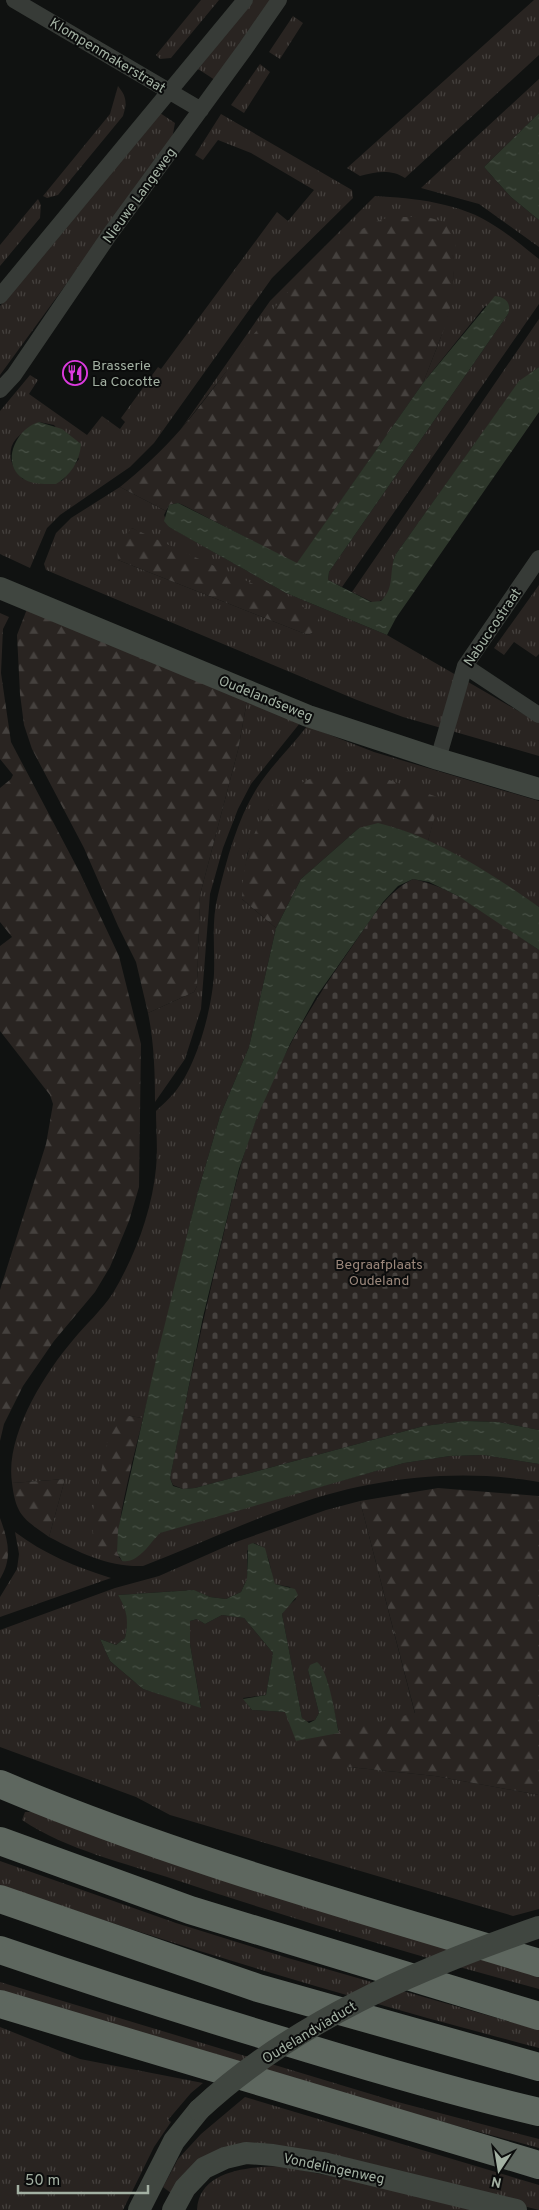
<svg xmlns="http://www.w3.org/2000/svg" width="539" height="2210" viewBox="0 0 539 2210" font-family="Overpass,sans-serif">
  <defs>
    <pattern id="grass-tufts" width="24" height="20" patternUnits="userSpaceOnUse" patternTransform="scale(1.25)"><rect width="24" height="20" fill="#292421"/><path d="M3 7l-1-3M5 7V3M7 7l1-3M15 17l-1-3M17 17v-4M19 17l1-3" fill="none" stroke="#45413e"/></pattern>
    <pattern id="forest-firs" width="22" height="20" patternUnits="userSpaceOnUse" patternTransform="scale(1.25)"><rect width="22" height="20" fill="#292421"/><path d="M5 1l3.5 6h-7zM16 11l3.5 6h-7z" fill="#45413e"/></pattern>
    <pattern id="cemetery-stones" width="16" height="16" patternUnits="userSpaceOnUse" patternTransform="scale(1.25)"><rect width="16" height="16" fill="#292421"/><path d="M2 7V4a2 2 0 0 1 4 0v3zM10 15v-3a2 2 0 0 1 4 0v3z" fill="#45413e"/></pattern>
    <pattern id="water-ripples" width="26" height="14" patternUnits="userSpaceOnUse" patternTransform="scale(1.25)"><rect width="26" height="14" fill="#2d362a"/><path d="M2 4q2-2 4 0t4 0M15 11q2-2 4 0t4 0" fill="none" stroke="#485146"/></pattern>
  </defs>
  <rect width="100%" height="100%" fill="#101211"/>
  <!-- grass -->
  <path fill="url(#grass-tufts)" fill-rule="evenodd" d="M201,0H219L171,58L160,59L156,55Z
    M253,0H272L215,80L198,69Z
    M534,0H539V55L405,178C391,169 375,172 360,176L347,168Z
    M293,16L303,23L280,59L269,52Z
    M260,64L270,72L244,113L231,105Z
    M539,79V113L484,167L511,197L539,220V247L479,204L421,188Z
    M118,86C127,97 127,103 123,116L58,195L47,198L43,196L110,114Z
    M160,113L175,123L172,139L0,375V306Z
    M221,114L352,190L353,198L272,278L154,443L130,467L60,515L47,528L30,568L0,554V411L30,375L38,380L29,394L87,435L102,416L120,429L125,422L121,418L158,367L161,369L277,212L288,221L314,190L251,153L218,140L203,160L195,155ZM39,422L54,425L79,459L62,481L23,479C12,470 5,452 16,439C21,433 32,427 39,422Z
    M375,196C414,198 462,203 495,226C511,236 525,248 539,259V304L342,587L328,580L329,572L508,314L485,306L423,383C437,346 455,310 453,270L288,293L181,429L270,301Z
    M38,199L41,205L40,218L0,266V245Z
    M539,319V367L519,382L396,554C388,571 399,597 374,603L352,592Z
    M120,487L166,511L164,515L169,527L175,530L286,593L387,635L539,723V756L403,717L357,700L46,570L44,564L56,533L71,518ZM132,528L146,536L312,633L308,635L118,560Z
    M539,585V654L536,657L514,642L504,655L494,648Z
    M247,701L300,723L251,784L238,809L223,848L210,894L201,1009L185,1059L155,1102C155,1072 154,1042 148,1013L194,992L197,986L200,895L238,750Z
    M307,726L374,752L539,801V907L428,841L439,798L269,809L247,854L242,899L276,928L249,1047L220,1116L197,1195L143,1418L129,1416L97,1545C105,1553 117,1552 122,1561L150,1544L159,1533L182,1525L404,1463L450,1456L484,1455L539,1464V1482C453,1467 362,1479 281,1510C234,1527 190,1548 143,1566C108,1567 80,1553 49,1537L65,1479L12,1483C5,1436 44,1374 73,1340C86,1324 102,1310 113,1293C135,1256 152,1211 156,1168C158,1149 156,1129 156,1111C162,1105 169,1099 175,1092C197,1065 212,1009 214,974C215,947 211,921 218,895C227,859 237,820 257,788C271,766 291,747 307,726Z
    M360,1501L415,1714L339,1733L327,1680L308,1670L319,1713L315,1720L305,1722L302,1718L282,1614L287,1607L296,1599L290,1587L274,1584C270,1569 270,1546 253,1543L247,1551V1579L241,1592L226,1599L210,1597L193,1590L118,1595C128,1610 129,1621 125,1638L116,1645L100,1639L110,1661L143,1689L201,1707L190,1644V1621L197,1619L205,1624L222,1615L244,1618L273,1653L266,1695L243,1698L252,1710L285,1712L349,1767L435,1776L539,1795V1909L513,1916L170,1815L136,1797L0,1747V1630L115,1588L159,1576L236,1542L326,1510Z
    M15,1532C44,1554 76,1567 111,1578L0,1617V1597L17,1569L19,1554Z
    M25,1812H32L539,1974V1989C417,1956 296,1920 176,1880C125,1863 67,1850 22,1820Z
    M0,1861L176,1923L288,1958L539,2030V2048C357,2000 177,1947 0,1885Z
    M0,1982L394,2101L539,2139V2148L428,2118L0,1991Z
    M0,2027L80,2059L203,2083L191,2093L168,2120L171,2122L154,2147L123,2210H0Z
    M245,2097L539,2185V2210L445,2186L263,2147L171,2193L163,2187L178,2159L201,2134Z
    M281,2166L496,2210H197C199,2169 251,2167 281,2166Z"/>
  <!-- forest -->
  <path fill="url(#forest-firs)" d="M427,217L441,221L451,229L456,244L453,270L454,292L446,324L423,383L297,564L183,505L178,503L169,505L166,511L120,487C142,469 162,451 181,429C241,360 292,260 378,221C391,215 413,218 427,217Z
    M132,528L316,613L320,616L312,633L308,635L118,560C116,546 122,537 132,528Z
    M27,609L247,701L238,750L200,895L197,986L194,992L148,1013L136,962L118,926L84,848L32,749L24,725L20,694L17,635Z
    M0,613L9,617L3,629L1,673L11,742L80,873L119,956L141,1044L139,1187L129,1221L110,1267L95,1292L54,1341L23,1386L4,1424L0,1441V1290L46,1144L53,1104L50,1095L0,1031V946L12,937L0,922V788L11,779L13,775L0,759Z
    M364,771L440,798L428,841L396,828H359L301,879L276,928L242,899C243,821 282,768 364,771Z
    M129,1416L143,1418C138,1441 110,1542 120,1557L103,1551L93,1545L92,1515L109,1434L116,1422Z
    M65,1479L49,1537C24,1519 16,1516 12,1483Z
    M438,1488L539,1496V1795L435,1776L349,1767L296,1741L415,1713L360,1501Z
    M0,1518C8,1540 13,1558 0,1579Z"/>
  <!-- cemetery -->
  <path fill="url(#cemetery-stones)" d="M413,879C460,889 500,924 539,950V1430L498,1422L465,1421L424,1426L195,1488L183,1489L173,1485L170,1478C186,1398 203,1319 222,1241C232,1199 241,1157 257,1117C280,1057 312,1003 349,951C368,925 383,894 413,879Z"/>
  <!-- water -->
  <path fill="url(#water-ripples)" d="M539,113V220L511,197L484,167Z
    M495,296C506,297 512,304 508,314L329,572L328,580L371,602L381,601C396,587 388,570 396,554L519,381L539,367V412L396,618L387,635L286,593L169,527L164,521L169,505L178,503L297,563L423,383Z
    M39,422L62,429L81,444C80,461 70,476 56,484C44,484 32,485 22,478C0,462 17,428 39,422Z
    M378,823C434,836 492,874 539,907V950L458,896L429,882L413,879L398,886L383,902L316,997L290,1044L257,1117L239,1169L203,1317L170,1478L173,1486L183,1489L195,1488L424,1426L465,1421L498,1422L539,1430V1464L484,1455L450,1456L404,1463L160,1533C150,1543 138,1564 122,1561L117,1552L118,1530L156,1360L197,1195L220,1116L249,1047L276,928L301,879L359,828Z
    M253,1543L265,1548L275,1584L295,1589L298,1595L282,1614L302,1718L309,1723L315,1720L319,1713L308,1670L310,1665L317,1662C329,1670 335,1717 339,1733L296,1741L285,1712L252,1710L243,1699L266,1695L273,1653L244,1618L222,1615L205,1624L197,1619L190,1621V1644L201,1708L143,1689L110,1661L100,1639L116,1645L125,1638C129,1621 127,1610 118,1595L194,1590L210,1597L226,1599L241,1592L247,1579L248,1545Z"/>
  <g fill="none" stroke-linecap="round" stroke-linejoin="round">
    <!-- street -->
    <path stroke="#373b37" stroke-width="16" d="M14,0L201,110
      M0,296L245,0
      M0,390L14,375L110,234L245,49L279,0
      M465,666L539,715
      M438,759L465,666L539,558"/>
    <!-- secondary -->
    <path stroke="#404640" stroke-width="22" d="M0,588L308,716L438,759L539,789
      M139,2210L174,2141L199,2110
      M173,2210L185,2188L204,2168L225,2158L246,2153L273,2155L323,2163L516,2210"/>
    <!-- highway -->
    <path stroke="#5e675f" stroke-width="28" d="M0,1784C175,1858 358,1908 539,1963
      M0,1841L190,1910L539,2016
      M0,1899L258,1988L539,2067
      M0,1950C102,1985 206,2018 310,2049C386,2072 462,2094 539,2112
      M0,2004L539,2165"/>
    <!-- secondary-bridge -->
    <path stroke="#404640" stroke-width="22" d="M199,2110C293,2022 418,1969 539,1927"/>
  </g>
  <!-- icons -->
  <defs>
    <symbol id="restaurant-ring" viewBox="-11 -11 22 22"><circle r="9.5" fill="#0b0c0c" stroke="#dc3adf" stroke-width="1.5"/><path d="M-5-6h1v4h1v-4h1v4h1v-4h1v5L-1.5 .5V6h-2V.5L-5-1ZM5-6V6H3V1.5H1.5Q1.5-4 5-6Z" fill="#dc3adf"/></symbol>
  </defs>
  <g fill-rule="evenodd">
    <use href="#restaurant-ring" x="61" y="359" width="28" height="28"/>
  </g>
  <g text-anchor="middle" stroke-width="4" stroke-linejoin="round" paint-order="stroke">
    <!-- street labels -->
    <g font-size="14" fill="#a3b1a3" stroke="#0b0c0c">
      <text transform="translate(108 55) rotate(31)" y="5">Klompenmakerstraat</text>
      <text transform="translate(139 195) rotate(-54)" y="5">Nieuwe Langeweg</text>
      <text transform="translate(492 627) rotate(-56)" y="5">Nabuccostraat</text>
      <text transform="translate(266 698) rotate(22)" y="5">Oudelandseweg</text>
      <text transform="translate(309 2032) rotate(-31)" y="5">Oudelandviaduct</text>
      <text transform="translate(334 2168) rotate(12)" y="5">Vondelingenweg</text>
    </g>
    <!-- poi labels -->
    <g font-size="14" fill="#a3b1a3" stroke="#0b0c0c" text-anchor="start">
      <text x="92" y="370">Brasserie<tspan x="92" dy="16">La Cocotte</tspan></text>
    </g>
    <!-- park labels -->
    <g font-size="14" fill="#9b877b" stroke="#0b0c0c">
      <text x="379" y="1269">Begraafplaats<tspan x="379" dy="16">Oudeland</tspan></text>
    </g>
  </g>
  <!-- north arrow -->
  <g transform="translate(499 2170) rotate(192)" stroke="#0b0c0c" stroke-width="4" paint-order="stroke">
  <path d="M0-4L9 19L0 12L-9 19Z" fill="#a3b1a3"/>
  <text y="-8" font-size="14" font-weight="bold" text-anchor="middle" fill="#a3b1a3">N</text>
  </g>
  <!-- scale -->
  <path d="M18 2185v8h130v-8" fill="none" stroke="#a3b1a3" stroke-width="2.5"/>
  <text x="25" y="2185" font-size="15" fill="#a3b1a3" stroke="#0b0c0c" stroke-width="4" paint-order="stroke">50 m</text>
</svg>
